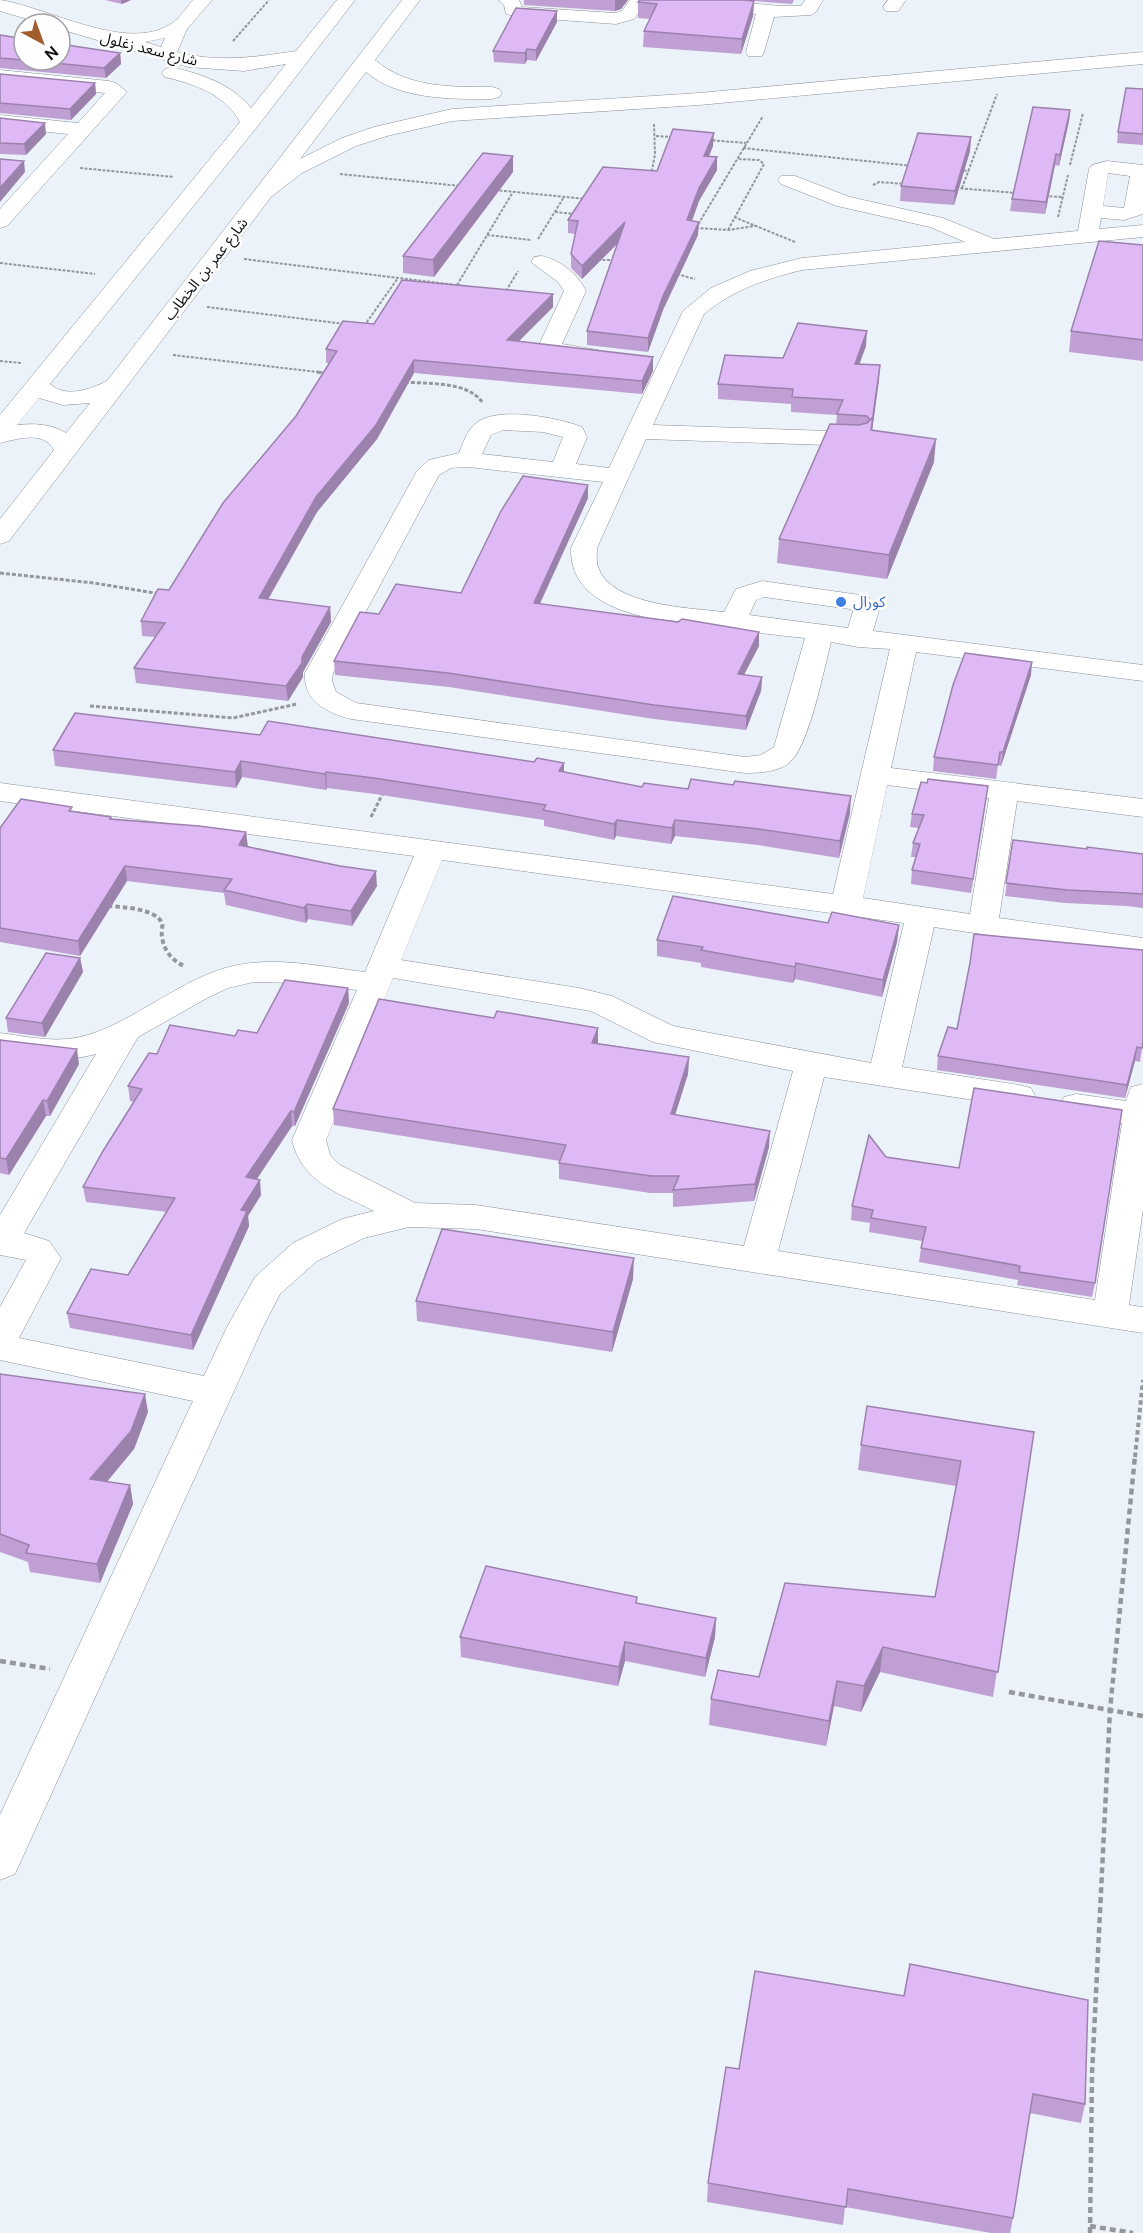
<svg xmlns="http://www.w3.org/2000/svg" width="1143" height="2233" viewBox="0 0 1143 2233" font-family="'DM Sans','Noto Sans Arabic',sans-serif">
  <rect width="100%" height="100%" fill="#ecf2f9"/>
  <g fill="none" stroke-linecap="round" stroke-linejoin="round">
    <defs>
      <path id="minor" d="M0,0C48,7 126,53 171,24C179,19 187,7 193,0H212L187,29L177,52C217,63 257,57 296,51L337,0H355L257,127L50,384C66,398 89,390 107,381L402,0H420L375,60C408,88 451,87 492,87L499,89L502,93L499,97L492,99C451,99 399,100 366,72L300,159L342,138L374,127L452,109L699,93L1143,52V64L699,105L452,121L387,136L356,146L302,173L271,197L9,541L0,544V519L54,450C44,430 17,439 0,443V415L240,122C225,94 194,84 165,77L162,73L165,69L172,67C203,75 230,83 251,108L286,64L244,71L188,67L60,29V24H44L0,11ZM165,38L161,47L145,42ZM39,398L63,405L90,403L66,433C52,424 34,423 17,425Z
        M499,0H519L522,7L615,13L622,11L630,0H648L634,19L616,24L519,17L506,14L504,5Z
        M716,0L780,6H801L805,0H823L816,12L811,15L774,17L764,52L762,56H748L746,52L756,14L710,10L704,9L701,5L704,1Z
        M888,0H906L898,11H886L883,7Z
        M0,70L109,81L116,83L127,92L7,226L0,228V209L68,134L0,127V115L78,123L105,93L0,82Z
        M1107,161L1143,165V214L1124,220L1101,218L1099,229L1143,225V237L802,270C765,279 733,290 704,314L653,425L857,432L865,434L869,439L865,444L857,446L646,439L597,548C597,554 596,561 598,567C611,606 691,608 724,612L736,589L762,581L867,596L879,610L873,631L1143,665V681L916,652L891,768L1143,799V817L1017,801L999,918L1143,938V958L934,927L902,1067L1019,1085L1031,1088L1035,1096L1031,1104L1019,1107L824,1077L778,1251L1095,1300L1122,1123L1064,1113L1060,1105L1064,1097L1076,1094L1126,1101L1131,1087L1143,1084V1209L1129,1305L1143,1307V1333L476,1229L409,1227L364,1238L317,1261L280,1294L263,1327L15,1874L0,1880V1815L193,1401L0,1360V1307L26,1260L0,1255V1215L96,1054C62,1063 34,1058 0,1053V1033C23,1036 45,1041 68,1039C121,1034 176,979 233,966C277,956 322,967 365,972L414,856L0,801V783L833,894L890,649L858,647L831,642C824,669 809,747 789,763C778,772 759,773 745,773L351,719C327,713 303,701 305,673L417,471L429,460L459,453C463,443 467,431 475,424C496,405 559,418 582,427L587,437L576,464L609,468L683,311L711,288L750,271L802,258L965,242L930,227L837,206L781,184L778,180L781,176H795L850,197L943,218L994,239L1078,231L1089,169L1092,165ZM1108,173L1130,176L1124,208L1103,206ZM503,430L543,432L563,437L553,462L482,454L491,435ZM468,467L603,482L571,548C569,616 665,621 714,627C744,631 775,635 805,638L774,747L761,755L745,757L356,703L336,692L332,681L333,673L439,475L451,468ZM764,597L850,609L853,611L848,628L749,615L756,600ZM887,785L989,798L970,914L863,898ZM442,860L904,923L871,1063L673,1026L612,996L579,988L401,960ZM393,978L591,1011L653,1042L793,1071L744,1246L476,1205L415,1203L340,1165L330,1155L326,1140ZM254,982L296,983L357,990L292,1140C302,1183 339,1193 374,1211L342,1219L293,1243L255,1277L227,1327L204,1376L19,1338L61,1258L49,1241L24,1233L138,1037L207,998L228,988Z
        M542,256C560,260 578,274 586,291L562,344L598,350L601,355L598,360C588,362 553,360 544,355C542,354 539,349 538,347L564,291L558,282L531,262L534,257Z"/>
    </defs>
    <!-- minor casing -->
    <use href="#minor" stroke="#8a9096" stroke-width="1"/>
    <!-- path-far3 -->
    <path stroke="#94989d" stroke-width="2" stroke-dasharray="3 1.5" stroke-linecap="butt" d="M233,41L269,0
      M656,136L674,137
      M708,140L746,143
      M743,148L913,166
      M1070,165L1083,113
      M80,168L174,177
      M959,170L969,171
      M340,174L461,186
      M651,176L655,154L654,124
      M873,185L879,182L906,184
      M956,188L1017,193
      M962,188L997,94
      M495,190L586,199
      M1045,196L1063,197
      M555,212L575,214
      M734,217L795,242
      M1058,217L1068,175
      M696,228L728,230L755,226
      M696,228L763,116
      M728,230L764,164L759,160L737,159
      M487,235L531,240
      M538,239L564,197
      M244,259L472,287
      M598,260H617
      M0,263L95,274
      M677,274L695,279
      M457,285L513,192
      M506,291L518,271
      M207,307L345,324
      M364,326L398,278
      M173,355L326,373
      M0,361L21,363"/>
    <!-- path-far2 -->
    <path stroke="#94989d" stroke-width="3" stroke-dasharray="4 2" stroke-linecap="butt" d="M317,372L326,373
      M405,382C428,384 467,381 482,402
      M0,573L94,583L161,594
      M90,706L233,718L297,704
      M371,817L384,791"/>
    <!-- path-far1 -->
    <path stroke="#94989d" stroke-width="4" stroke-dasharray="4.5 3" stroke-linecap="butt" d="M108,906C121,907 155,908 162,923C163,926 161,933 162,937C164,951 172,960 184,966
      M1135,1457L1143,1380"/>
    <!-- path -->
    <path stroke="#94989d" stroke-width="4.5" stroke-dasharray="6 4" stroke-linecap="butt" d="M0,1661L50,1669
      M1009,1692L1143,1716
      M1090,2226L1133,2233
      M1090,2233L1092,2074L1110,1710L1135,1456"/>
    <!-- minor -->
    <use href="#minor" fill="#fff" fill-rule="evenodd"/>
  </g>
  <!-- wall -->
  <path fill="#bf9fd4" d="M105,0H131L122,4Z
    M524,0H628L621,9L615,11L524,5Z
    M640,0H794L792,4L754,1L753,16L741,54L643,47L644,31L650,19L638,18V2Z
    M557,22L536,61L527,60L525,64L494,62L493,51Z
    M0,35L120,53L121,64L106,78L0,68Z
    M0,74L95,83L96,94L71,120L0,113Z
    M1143,89V145L1117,143L1118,132Z
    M1070,110L1069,121L1059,166L1055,165L1045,214L1010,211L1012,199Z
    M0,118L46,134L26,155L0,154Z
    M971,137L970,151L954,205L900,201L901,186Z
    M713,146L709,157L717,170L699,201L692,221L698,235L663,310L648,352L587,345V331L618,243L582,279L571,268V254L576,234L568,233V220L657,171Z
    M513,172L434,277L403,273V256Z
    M1143,245V361L1069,352L1071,331Z
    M553,294V307L519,341L653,371L642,394L414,373L377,439L317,512L268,600L330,607L331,622L303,672V677L288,701L136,683L134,668L156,637L142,636L141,621L169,590L296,416L330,363H326V349L374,324Z
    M866,346L859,364L879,380L872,430L934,462L887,579L777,563L779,539L836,424L837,415L791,412V404L718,399V384L783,358Z
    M588,498L540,604L759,632V646L744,675L762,677L761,691L746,730L654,719L449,687L335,675L334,661L379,614L461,593Z
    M1031,675L1001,766L998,765L996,779L933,771L934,757Z
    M53,750L564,772L642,787L850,813L839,858L758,845L675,836L671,844L616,836L614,840L544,826V820L375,794L327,788L326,790L242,777L236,788L55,766Z
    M927,783L986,800L971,893L911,884L912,870L916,857H911L913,843L919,828L910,827L912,814Z
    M73,812L111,817L112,819L248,846L377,886L352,926L308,919L306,923L226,905L224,893L127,881L80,956L0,942V828Z
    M1013,840L1087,849L1143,854V908L1127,906L1065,903L1005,896Z
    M828,923L899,925L897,942L882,997L795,979L793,983L701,967V963L657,956V940Z
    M80,958L83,972L45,1037L8,1032L6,1018Z
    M348,988L349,1003L295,1126H292L257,1179L261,1195L248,1216L249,1226L193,1350L70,1328L67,1313L128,1275L167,1212L86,1202L83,1187L134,1102L130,1101L128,1086L157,1054L257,1033Z
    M494,1018L598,1028V1043L689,1057L688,1074L675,1115L769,1147L754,1201L673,1207V1193H650L559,1179V1163L560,1161L334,1125L333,1109Z
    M957,1029L1143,1041L1140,1062L1135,1061L1125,1098L937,1070L938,1056Z
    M0,1040L79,1064L50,1116H46L9,1175L0,1173Z
    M886,1157L1095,1283L1092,1297L1017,1285L1018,1280L919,1262L922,1241L869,1232L870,1223L851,1220L852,1206Z
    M633,1279L612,1352L417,1321L416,1301Z
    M0,1374L148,1412L134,1449L107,1482L130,1485L133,1504L100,1583L30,1572L28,1562L0,1552Z
    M1034,1432L993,1697L880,1672L861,1712L834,1706L826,1746L709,1725L711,1699L935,1597L956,1486L858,1470L861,1445Z
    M637,1603L716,1618L715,1637L705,1677L625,1661L618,1686L461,1657L460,1637Z
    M755,1971L1085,2104L1081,2123L1030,2113L1013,2218L1010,2233H991L845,2207L843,2225L707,2202L708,2183L739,2069Z"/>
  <!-- shaded-wall -->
  <path fill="#9b82ac" d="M121,0H131L122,4Z
    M615,0H628L621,9L615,11Z
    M754,1L753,16L741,54L742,39Z
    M557,11V22L536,61V50Z
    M527,49V60L525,64V53Z
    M120,53L121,64L106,78L104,68Z
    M95,83L96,94L71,120L70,109Z
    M1070,110L1069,121L1059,166L1060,155Z
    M45,123L46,134L26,155L24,144Z
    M714,133L713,146L703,169L704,156Z
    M971,137L970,151L954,205L955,191Z
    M1056,154L1055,165L1045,214L1046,202Z
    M513,156V172L434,277L433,260Z
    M717,157V170L699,201L687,234V220L699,188Z
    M24,161L25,172L0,202V188Z
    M625,222V236L582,279V266Z
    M699,222L698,235L663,310L648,352V338L663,296Z
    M553,294V307L507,353V340Z
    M867,331L866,346L854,379L855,364Z
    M653,357V371L642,394V381Z
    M414,360V373L377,439L317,512L260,613L259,598L316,497Z
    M880,365L879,380L871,439L872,423Z
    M936,439L934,462L887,579L889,555Z
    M588,485V498L534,616V603Z
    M330,607L331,622L303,672V677L288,701L286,686Z
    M759,632V646L737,688L738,674Z
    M1032,662L1031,675L1001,766L1003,752Z
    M762,677L761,691L746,730V716Z
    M241,761L242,777L236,788L235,772Z
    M564,763V779L559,771Z
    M326,772L327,788L326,790L325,774Z
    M988,786L986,800L971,893L973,879Z
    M851,796L850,813L839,858L840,841Z
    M617,820L616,836L614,840V824Z
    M675,820V836L671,844L672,828Z
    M246,832L248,847L239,845Z
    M125,866L127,881L80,956L78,941Z
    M376,871L377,886L352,926L351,911Z
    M307,904L308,919L306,923L304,908Z
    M899,925L897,942L882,997L883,980Z
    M80,958L83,972L45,1037L42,1023Z
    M796,963L795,979L793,983L795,967Z
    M348,988L349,1003L295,1126L294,1112Z
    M598,1028V1045L592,1043Z
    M1137,1047L1135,1061L1125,1098L1127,1085Z
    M77,1049L79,1064L50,1116L47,1101Z
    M689,1057L688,1074L670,1131L671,1114Z
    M43,1100L46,1116L9,1175L6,1159Z
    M291,1111L292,1126L248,1192L246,1177Z
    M770,1131L769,1147L754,1201L755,1184Z
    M260,1180L261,1195L248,1216L249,1226L193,1350L191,1335L241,1210Z
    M634,1258L633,1279L612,1352L613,1332Z
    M145,1394L148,1412L134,1449L93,1498L90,1479Z
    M130,1485L133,1504L100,1583L97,1564Z
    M716,1618L715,1637L705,1677L706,1658Z
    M625,1642V1661L618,1686L619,1667Z
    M883,1647L880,1672L861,1712L864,1686Z
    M837,1681L834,1706L826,1746L829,1721Z"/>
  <!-- building -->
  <path fill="#deb9f6" stroke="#9b82ac" stroke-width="1.5" d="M640,0H744L754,1L742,39L644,31L657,4L638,2Z
    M516,8L557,11L536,50L527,49L525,53L493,51Z
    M0,35L24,39V60L0,58Z
    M60,44L120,53L104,68L24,60H60Z
    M0,74L95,83L70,109L0,103Z
    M1126,88L1143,89V134L1118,132Z
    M1033,107L1070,110L1060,155L1056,154L1046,202L1012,199Z
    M0,118L45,123L24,144L0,143Z
    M673,129L714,133L704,156L717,157L699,188L687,220L699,222L663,296L648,338L587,331L625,222L582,266L571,254L578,221L568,220L603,167L657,171Z
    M918,133L971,137L955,191L901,186Z
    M483,153L513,156L433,260L403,256Z
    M0,159L24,161L0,188Z
    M1099,241L1143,245V340L1071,331Z
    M402,280L553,294L507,340L653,357L642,381L414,360L376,425L316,497L259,598L330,607L302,657V663L286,686L134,668L165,623L141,621L158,589L169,590L223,503L296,416L337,351L326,349L343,321L374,324Z
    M798,323L867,331L855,364L880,365L872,423L873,417L870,420L867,416L837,414L843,400L792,397L793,389L718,384L725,355L783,358Z
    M873,417L871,430L936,439L889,555L779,539L830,424L859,425L867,423Z
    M523,476L588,485L534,603L678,622L682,619L759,632L738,674L762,677L746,716L654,705L448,673L334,661L360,612L379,614L396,584L461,593L501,511Z
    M965,653L1032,662L1003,752H1000L998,765L934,757L953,685Z
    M75,713L260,735L268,721L534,762L537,758L564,763L559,771L642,787L644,783L688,789L691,779L733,785L735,781L851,796L840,841L759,829L675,820L672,828L617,820L614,824L543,810L546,805L374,778L326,772L325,774L241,761L235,772L53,750Z
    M928,779L988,786L973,879L912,870L920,844L913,843L924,815L912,814L921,782L927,783Z
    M21,799L72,807L69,811L111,817L110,819L199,826L246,832L239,845L340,866L376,871L351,911L307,904L304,908L224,890L232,879L125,866L78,941L0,928V828Z
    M1013,840L1087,849V847L1143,854V894L1129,893L1067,890L1006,883Z
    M673,896L828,923L832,912L899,925L883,980L796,963L795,967L701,950L703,947L657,940Z
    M974,934L1143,950V1041L1142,1048L1137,1047L1127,1085L938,1056L948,1027L957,1029L970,963Z
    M46,953L80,958L42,1023L6,1018Z
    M285,980L348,988L294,1112L291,1111L246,1177L260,1180L241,1210L247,1211L191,1335L67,1313L91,1269L128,1275L175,1198L83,1187L103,1151L142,1089L128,1086L149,1053L157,1054L170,1025L235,1036L238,1030L257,1033Z
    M379,999L494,1018L497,1011L598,1028L592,1043L689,1057L671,1114L770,1131L755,1184L673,1190L679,1176H651L559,1163L566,1145L333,1109Z
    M0,1040L77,1049L47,1101L43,1100L6,1159L0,1158Z
    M974,1088L1122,1110L1095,1283L1019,1272L1020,1266L921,1248L926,1227L871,1218L873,1210L852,1206L869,1135L886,1157L959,1168Z
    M442,1229L634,1258L613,1332L416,1301Z
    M0,1374L145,1394L131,1431L90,1479L130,1485L97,1564L26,1553L29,1545L0,1534Z
    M867,1406L1034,1432L998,1672L883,1647L864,1686L837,1681L829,1721L711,1699L718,1670L759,1677L785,1583L935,1597L961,1461L861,1445Z
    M486,1566L637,1597L636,1603L716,1618L706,1658L625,1642L619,1667L460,1637Z
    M910,1964L1088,2000L1085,2104L1033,2094L1013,2218L848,2189L846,2207L708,2183L726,2067L739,2069L755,1971L904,1996Z"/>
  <!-- markers -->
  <circle fill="#3f7fe0" stroke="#fefefe" stroke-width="2" cx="841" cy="602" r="6"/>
  <g text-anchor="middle" stroke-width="5" stroke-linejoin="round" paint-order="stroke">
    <!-- far-street labels -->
    <g font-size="15" fill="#131517" stroke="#fefefe">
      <text transform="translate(149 49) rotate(14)" y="5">شارع سعد زغلول</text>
      <text transform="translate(206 269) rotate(-52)" y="5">شارع عمر بن الخطاب</text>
    </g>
    <!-- far-shop labels -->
    <g font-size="15" fill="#366cbe" stroke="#fefefe" text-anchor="start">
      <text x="853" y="607">كورال</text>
    </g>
  </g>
  <!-- north arrow -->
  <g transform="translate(42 42) rotate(139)"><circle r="28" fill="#fefefe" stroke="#a0a1a2" stroke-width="1.5"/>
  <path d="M0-4.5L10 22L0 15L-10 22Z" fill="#a15d2e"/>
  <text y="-9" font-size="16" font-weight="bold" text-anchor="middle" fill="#131517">N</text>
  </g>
</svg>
